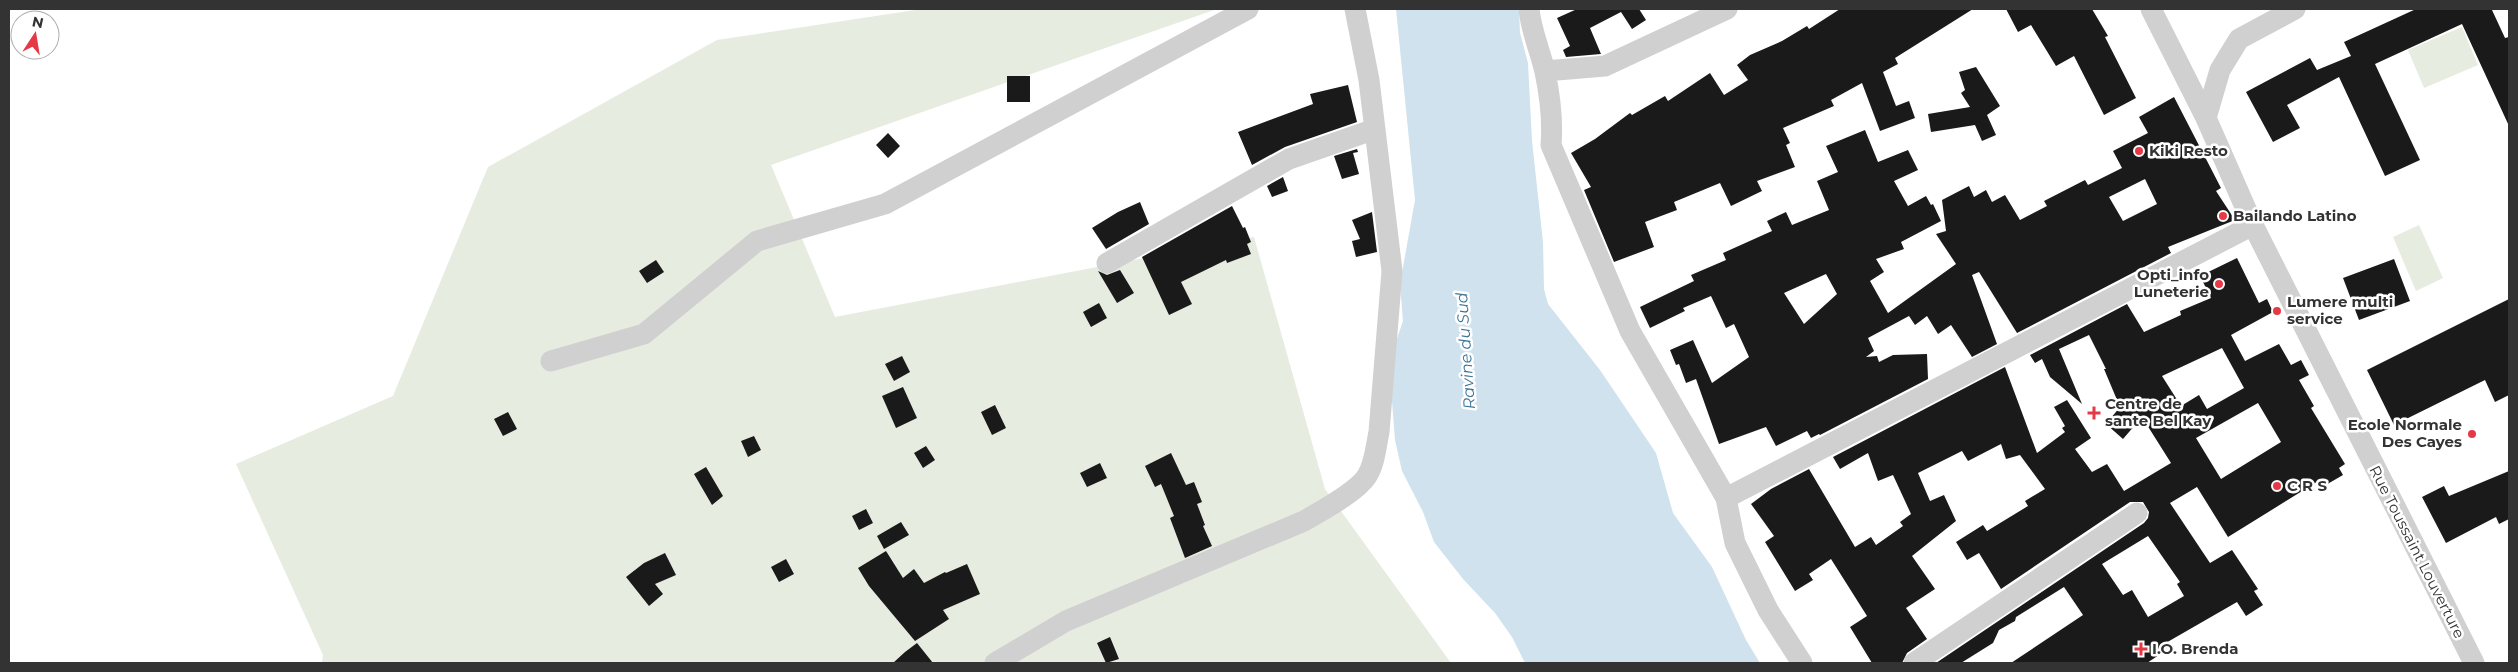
<svg xmlns="http://www.w3.org/2000/svg" width="2518" height="672" viewBox="0 0 2518 672" font-family="Montserrat,sans-serif">
  <rect width="100%" height="100%" fill="#fff"/>
  <!-- green -->
  <path fill="#e6ecdf" d="M922,9H1217L771,165L835,317L1254,237L1325,489L1451,663H322L323,655L236,464L393,396L488,167L717,40Z
    M2462,27L2478,65L2424,88L2408,50Z
    M2419,225L2443,278L2416,291L2393,237Z"/>
  <!-- water -->
  <path fill="#cfe2ee" d="M1396,9H1519L1520,33L1528,63L1532,141L1543,242L1544,289L1548,304L1600,370L1656,453L1673,513L1712,567L1746,640L1760,663H1525L1512,637L1495,613L1463,579L1434,542L1423,512L1402,471L1395,440L1389,362L1403,321L1400,284L1415,200Z"/>
  <!-- building -->
  <path fill="#1a1a1a" fill-rule="evenodd" d="M1577,9H1639L1646,20L1632,29L1621,12L1590,28L1601,54L1566,57L1563,50L1570,46L1557,18Z
    M1840,9H1973L1895,58L1898,64L1883,72L1896,106L1909,101L1915,118L1880,131L1862,83L1831,100L1834,106L1783,128L1790,143L1786,145L1795,167L1757,181L1762,191L1731,206L1720,183L1674,202L1677,210L1645,222L1654,247L1614,262L1584,190L1591,187L1571,153L1595,139L1630,113L1632,115L1665,96L1668,101L1710,73L1724,95L1748,80L1737,65L1750,55L1782,41L1807,26L1809,29Z
    M2006,9H2092L2108,36L2105,37L2136,98L2104,115L2074,56L2056,66L2031,25L2018,32Z
    M2416,9H2495L2492,10L2505,38L2509,37V126L2462,24L2375,64L2420,160L2385,176L2339,77L2287,105L2300,128L2273,142L2246,92L2310,58L2317,70L2351,56L2344,42Z
    M1976,67L2000,106L1987,115L1996,135L1982,141L1975,125L1931,132L1928,114L1970,107L1961,93L1965,90L1959,72Z
    M1007,76H1030V102H1007Z
    M1348,85L1357,122L1285,147L1252,165L1238,132L1313,104L1310,94Z
    M2174,97L2221,188L2216,191L2235,220L2168,247L2171,253L2017,333L1979,272L1972,275L1997,344L1972,357L1951,325L1938,334L1927,316L1915,325L1909,316L1868,338L1874,351L1866,357L1877,356L1879,362L1893,355L1927,354L1928,379L1820,435L1819,434L1811,438L1807,431L1776,446L1766,427L1719,444L1696,379L1686,383L1679,364L1676,365L1670,350L1693,340L1712,383L1749,357L1734,324L1726,328L1711,296L1683,308L1685,311L1650,328L1640,307L1694,281L1691,275L1726,260L1723,253L1772,231L1767,221L1786,212L1792,225L1829,210L1817,181L1838,172L1826,146L1865,130L1878,162L1908,150L1918,170L1894,181L1908,206L1926,196L1931,205L1933,204L1941,221L1901,242L1904,249L1876,259L1884,272L1870,281L1888,313L1956,264L1936,234L1946,231L1942,200L1969,186L1974,197L1986,190L1992,202L2005,195L2020,220L2047,206L2044,201L2085,180L2088,185L2122,168L2113,151L2148,133L2139,117ZM2145,179L2157,204L2123,221L2109,197ZM1826,274L1837,294L1804,324L1784,293Z
    M888,133L900,146L888,158L876,145Z
    M1357,149L1358,152L1353,153L1359,174L1342,179L1334,156Z
    M1283,177L1288,191L1272,197L1267,186Z
    M1140,202L1149,224L1106,249L1092,228L1118,212Z
    M1232,206L1243,228L1245,227L1251,242L1247,244L1251,254L1227,263L1226,260L1181,282L1192,304L1169,315L1142,257Z
    M1372,212L1377,252L1356,257L1352,241L1360,239L1352,220Z
    M2237,258L2259,303L2267,299L2273,312L2231,335L2245,361L2279,344L2291,365L2301,360L2309,375L2299,380L2314,406L2311,408L2345,464L2339,468L2343,475L2324,486L2320,480L2228,537L2197,487L2170,503L2210,563L2232,550L2258,589L2254,591L2263,605L2246,616L2237,602L2164,644L2157,650L2159,655L2147,663H2011L2083,615L2064,587L2016,617L2015,621L1999,630L1993,643L1961,663H1936L2144,523L2148,518L2149,512L2143,502H2130L2001,589L1979,553L1967,560L1956,542L1983,525L1987,531L2028,506L2025,501L2045,489L2020,455L2006,459L2001,444L1968,461L1962,451L1918,473L1930,501L1944,495L1956,521L1912,556L1935,589L1906,608L1927,639L1907,653L1902,663H1872L1850,627L1867,616L1831,559L1809,574L1813,580L1795,591L1765,542L1774,536L1751,504L1771,489L1809,469L1855,547L1871,537L1876,545L1903,526L1900,522L1911,514L1893,475L1878,481L1868,453L1840,469L1833,457L2005,367L2037,453L2065,432L2062,428L2065,426L2054,407L2067,400L2091,438L2075,449L2092,472L2107,464L2124,491L2171,463L2142,417L2123,439L2106,424L2120,407L2104,369H2106L2089,335L2059,349L2082,404L2050,377L2042,359L2035,363L2030,355L2127,304L2144,332L2181,315L2180,311L2211,298L2200,276ZM2222,348L2244,388L2207,409L2199,395L2181,406L2162,376ZM2258,403L2281,442L2221,479L2196,438ZM2148,536L2180,582L2177,584L2184,596L2148,617L2132,590L2123,595L2102,564Z
    M2394,259L2410,301L2359,320L2343,278Z
    M656,260L664,272L647,283L639,271Z
    M1120,270L1134,293L1117,303L1098,271L1107,275Z
    M2509,299V395L2495,402L2485,380L2394,425L2367,370Z
    M1099,303L1107,318L1091,327L1083,312Z
    M902,356L910,372L894,381L885,364Z
    M903,387L917,418L896,428L882,396Z
    M995,405L1006,428L992,435L981,412Z
    M508,412L517,429L503,436L494,419Z
    M754,436L761,450L748,457L741,441Z
    M926,446L935,460L923,468L914,453Z
    M1171,453L1186,485L1194,482L1202,502L1197,504L1205,525L1203,526L1212,546L1185,558L1170,518L1174,516L1161,484L1155,487L1145,466Z
    M1100,463L1107,478L1087,487L1080,473Z
    M706,467L723,496L712,505L694,474Z
    M2509,471V519L2499,524L2496,517L2446,543L2422,497L2444,486L2449,496Z
    M866,509L873,523L859,530L852,516Z
    M901,522L909,535L884,549L877,536Z
    M886,551L903,578L914,569L924,583L945,572L946,573L967,564L980,594L943,610L949,619L915,641L869,586L858,568Z
    M665,553L676,575L655,584L663,594L649,606L626,577L644,563Z
    M786,559L794,574L779,582L771,567Z
    M1110,637L1119,659L1106,663L1097,643Z
    M917,643L933,663H893L905,652Z"/>
  <g fill="none" stroke-linecap="round" stroke-linejoin="round">
    <!-- minor -->
    <path stroke="#d0d0d0" stroke-width="21" d="M1529,9C1531,31 1540,50 1545,72C1550,96 1553,121 1551,145L1630,331L1726,498L1735,543L1768,610L1802,663
      M2151,9L2206,118L2253,225L2474,663
      M1545,71L1605,66L1727,9
      M2206,118L2220,70L2239,39L2295,9
      M1107,263L1289,159L1375,129
      M551,361L644,334L757,241L885,204L1248,9
      M1726,498L2253,225
      M995,663L1066,621L1304,521C1321,511 1357,492 1367,476C1375,463 1376,446 1379,432L1392,271L1369,80L1355,9
      M1914,663L2137,513"/>
  </g>
  <!-- markers -->
  <g fill="#e63946" stroke="#fff" stroke-width="2">
    <circle cx="2139" cy="151" r="5"/>
    <circle cx="2223" cy="216" r="5"/>
    <circle cx="2219" cy="284" r="5"/>
    <circle cx="2277" cy="311" r="5"/>
    <path d="M2091.5 405.5h5v5h5v5h-5v5h-5v-5h-5v-5h5z"/>
    <circle cx="2472" cy="434" r="5"/>
    <circle cx="2277" cy="486" r="5"/>
    <path d="M2138.5 641.5h5v5h5v5h-5v5h-5v-5h-5v-5h5z"/>
  </g>
  <g text-anchor="middle" stroke-width="5" stroke-linejoin="round" paint-order="stroke">
    <!-- poi labels -->
    <g font-size="15" font-weight="bold" fill="#333" stroke="#fff" text-anchor="start">
      <text x="2149" y="156">Kiki Resto</text>
      <text x="2233" y="221">Bailando Latino</text>
      <text x="2209" y="280" text-anchor="end">Opti_info<tspan x="2209" dy="17">Luneterie</tspan></text>
      <text x="2287" y="307">Lumere multi<tspan x="2287" dy="17">service</tspan></text>
      <text x="2105" y="409">Centre de<tspan x="2105" dy="17">sante Bel Kay</tspan></text>
      <text x="2462" y="430" text-anchor="end">Ecole Normale<tspan x="2462" dy="17">Des Cayes</tspan></text>
      <text x="2287" y="491">C R S</text>
      <text x="2152" y="654">I.O. Brenda</text>
    </g>
    <!-- street labels -->
    <g font-size="15" fill="#333" stroke="#fff">
      <text transform="translate(2417 552) rotate(63)" y="5">Rue Toussaint Louverture</text>
    </g>
    <!-- water labels -->
    <g font-size="16" font-style="italic" fill="#3f7597" stroke="#fff">
      <text transform="translate(1465 351) rotate(-94)" y="6">Ravine du Sud</text>
    </g>
  </g>
  <!-- border -->
  <rect width="2518" height="672" fill="none" stroke="#333333" stroke-width="20"/>
  <!-- north arrow -->
  <g transform="translate(35 35) rotate(12)"><circle r="24" fill="#ffffff" stroke="#adadad"/>
  <path d="M0-4L9 19L0 12L-9 19Z" fill="#e63946"/>
  <text y="-8" font-size="14" font-weight="bold" text-anchor="middle" fill="#333333">N</text>
  </g>
</svg>
